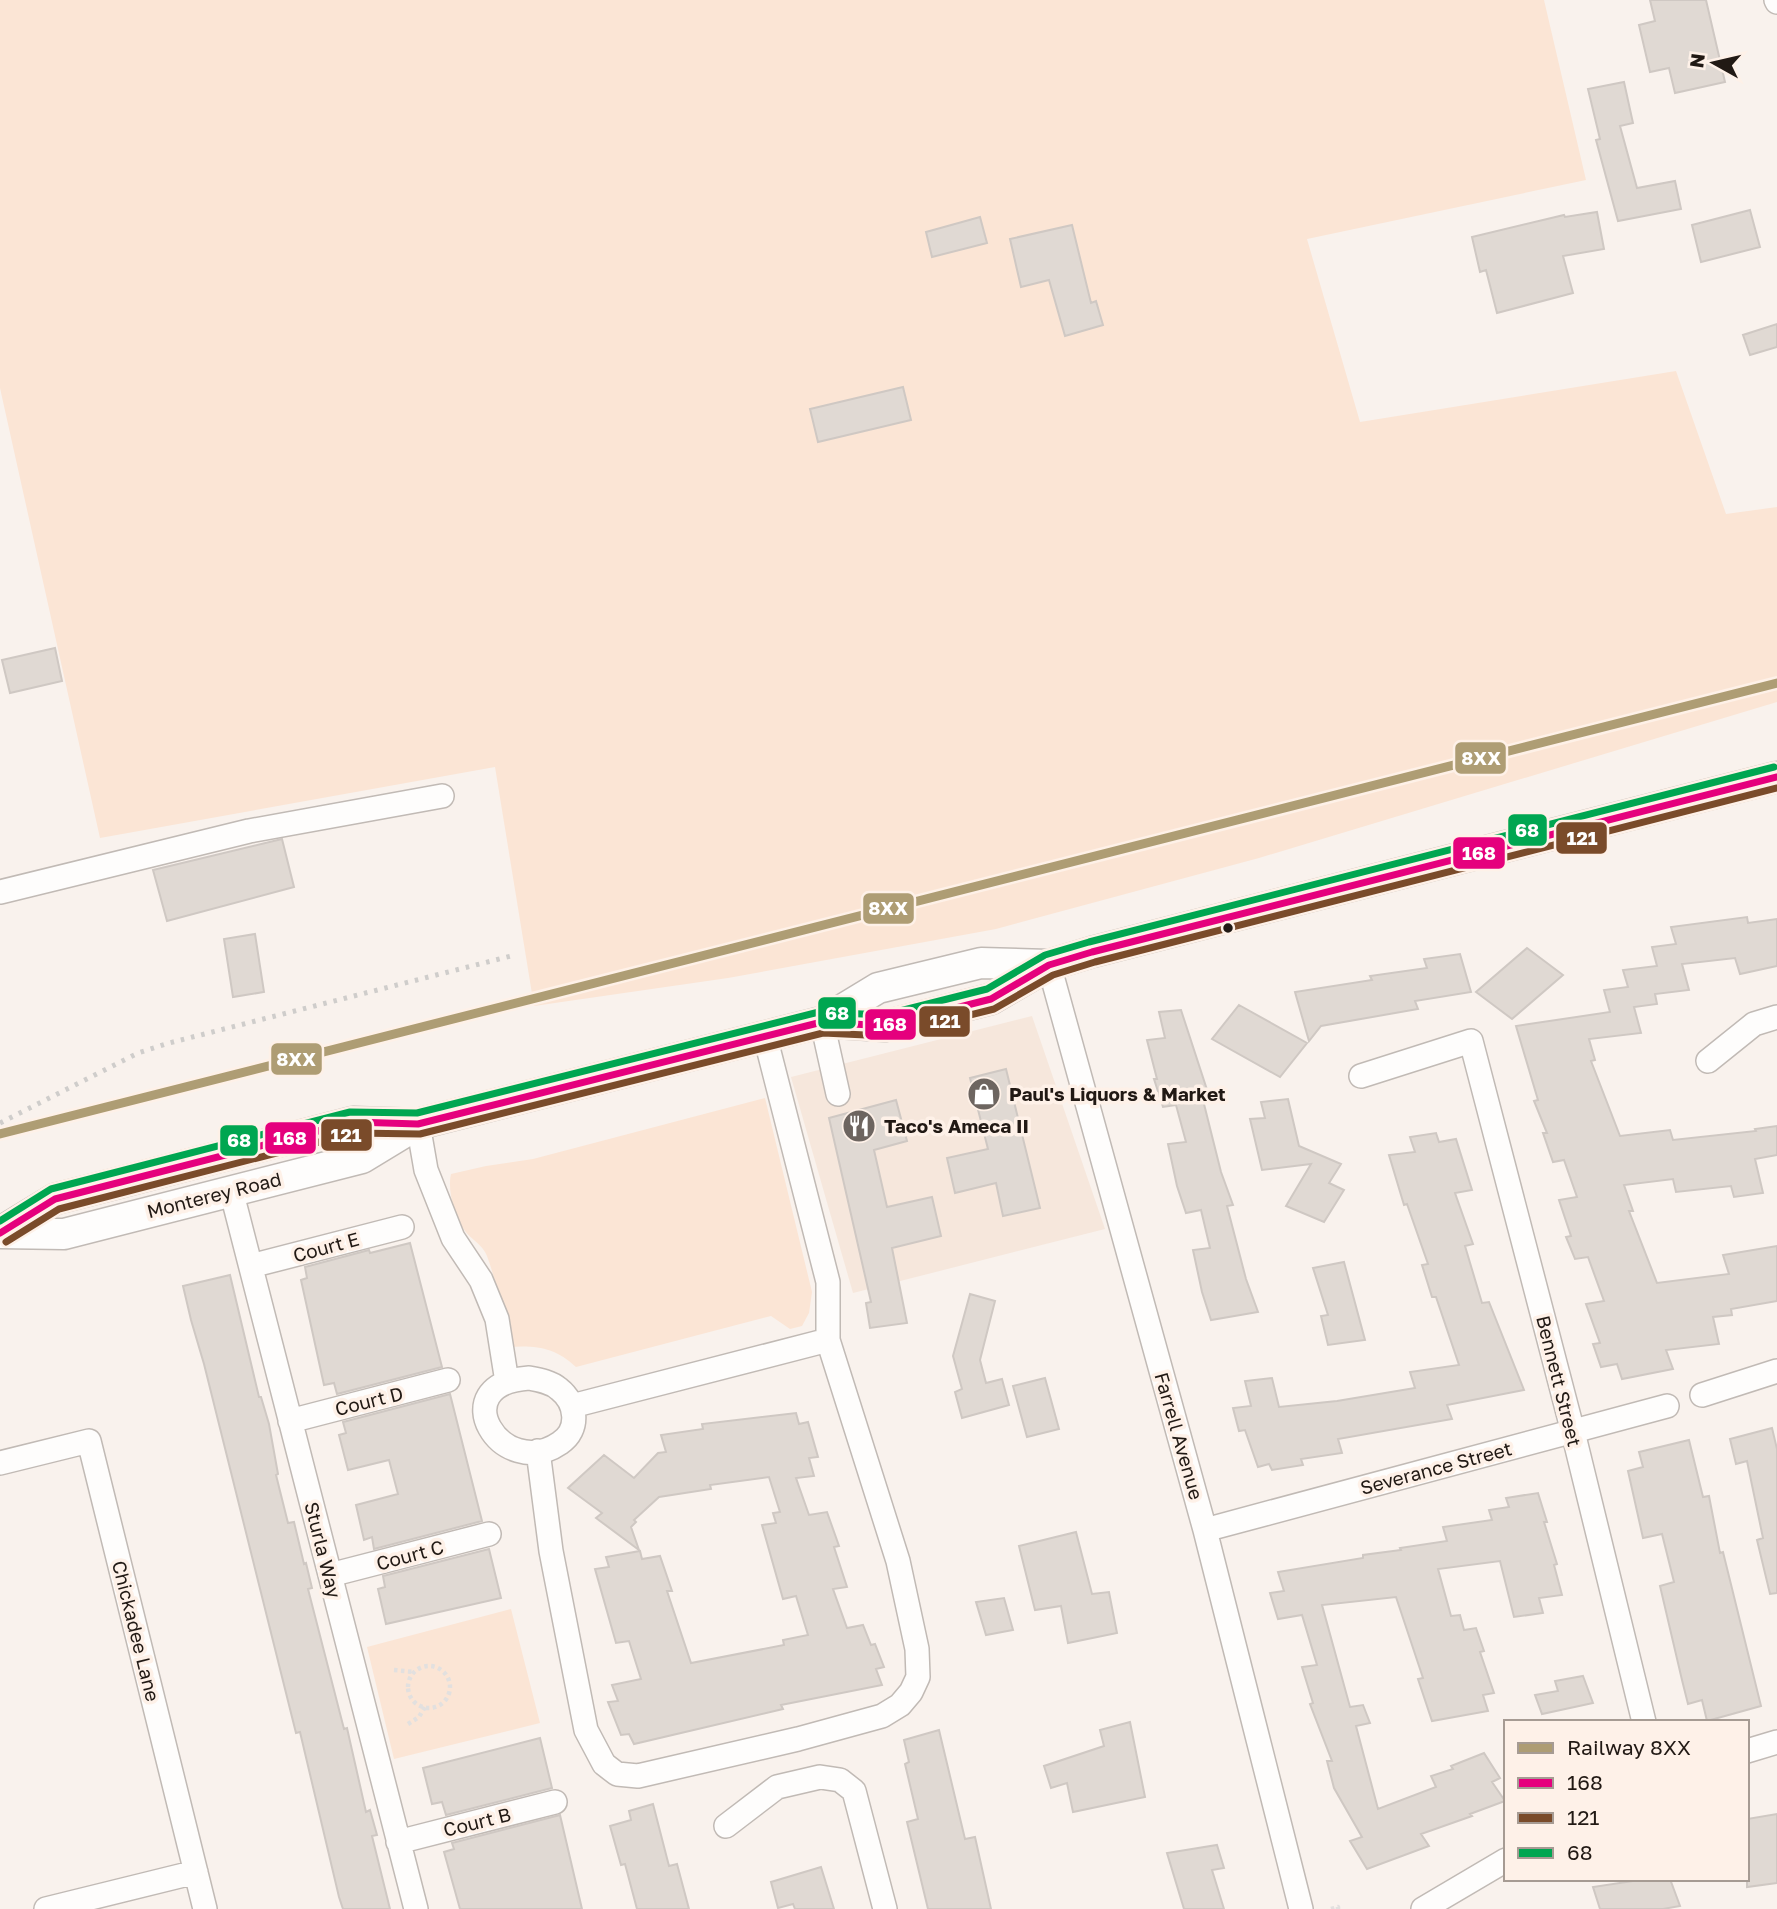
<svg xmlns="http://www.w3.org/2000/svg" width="1777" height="1909" viewBox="0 0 1777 1909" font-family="'Golos Text',sans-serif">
  <rect width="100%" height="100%" fill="#f9f2ed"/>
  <!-- built -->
  <path fill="#f6e7dc" d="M1032,1016L1105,1229L853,1293L791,1077Z"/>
  <!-- green -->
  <path fill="#fbe5d5" d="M0,0H1544L1586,180L1307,239L1360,422L1676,371L1726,514L1777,507V702L1259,858L996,929L728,978L534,1006L495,767L100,838L0,388Z
    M765,1098L812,1292L809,1313L802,1326L790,1329L771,1316L576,1367C555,1347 536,1345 508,1347C503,1315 498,1286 487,1256C483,1245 472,1240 465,1231C455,1218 447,1190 451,1174L486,1166L533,1159Z
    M511,1609L540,1723L394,1759L367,1647Z"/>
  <!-- building -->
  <path fill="#e0d9d3" stroke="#cfc8c3" stroke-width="2" d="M1650,0H1706L1725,82L1675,93L1669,68L1650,72L1639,25L1655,21Z
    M1624,82L1633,123L1620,126L1637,188L1675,181L1681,209L1618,221L1596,140L1600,139L1588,89Z
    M1750,210L1760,247L1701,262L1692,225Z
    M1597,212L1604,249L1563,256L1573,293L1497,313L1486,270L1480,272L1472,237L1564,215L1565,217Z
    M980,217L987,243L932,257L926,232Z
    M1072,225L1091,303L1096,301L1103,325L1065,336L1049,280L1021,287L1010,239Z
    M1777,324V347L1750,355L1743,335Z
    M903,387L911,420L818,442L810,409Z
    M55,648L62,681L10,693L2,660Z
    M282,839L294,887L167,921L153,870Z
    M1747,917L1748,923L1777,919V966L1740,974L1735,958L1682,964L1689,990L1655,994L1657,1004L1634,1007L1641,1033L1589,1039L1595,1060L1591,1061L1620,1136L1670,1130L1673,1140L1756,1131L1755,1129L1777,1126V1155L1755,1159L1763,1193L1734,1197L1731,1186L1676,1192L1673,1179L1624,1185L1633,1211H1629L1657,1283L1729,1274L1723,1255L1777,1246V1301L1731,1309L1732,1315L1713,1317L1719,1344L1666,1350L1673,1369L1622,1379L1617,1364L1601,1367L1593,1344L1600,1343L1586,1304L1604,1301L1588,1257L1575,1259L1566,1237L1571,1236L1559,1200L1577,1197L1564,1160L1553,1162L1543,1133H1547L1534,1101L1538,1100L1516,1026L1610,1012L1604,990L1628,987L1623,970L1657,966L1652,947L1676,944L1671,927Z
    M255,934L264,992L233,997L224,939Z
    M1527,948L1563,975L1512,1019L1476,992Z
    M1460,954L1471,992L1415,1001L1418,1009L1321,1026L1309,1041L1295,992L1372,980L1370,976L1427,968L1424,959Z
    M1239,1005L1307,1043L1280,1077L1212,1039Z
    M1181,1010L1210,1099L1203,1100L1221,1172L1233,1205L1227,1206L1246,1279L1258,1312L1211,1320L1202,1292L1193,1250L1210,1248L1201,1210L1186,1213L1177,1186L1168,1144L1186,1142L1176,1105L1163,1107L1154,1079H1157L1147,1040L1165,1038L1159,1012Z
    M1006,1069L1040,1208L1003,1216L996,1183L955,1193L947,1158L988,1149L970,1078Z
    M1288,1099L1299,1146L1341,1164L1329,1183L1344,1190L1324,1222L1286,1206L1311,1164L1262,1170L1250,1119L1265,1118L1261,1102Z
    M896,1100L907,1141L874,1150L887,1207L932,1197L941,1236L892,1248L907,1323L870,1328L866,1303L871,1302L829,1118Z
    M1436,1133L1439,1142L1456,1139L1472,1190L1455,1193L1473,1244L1465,1246L1482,1303L1489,1302L1524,1390L1447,1405L1452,1419L1338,1439L1342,1453L1301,1459L1303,1465L1272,1470L1269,1464L1258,1467L1245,1430L1239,1431L1233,1408L1251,1406L1245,1381L1272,1378L1279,1407L1337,1401L1415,1388L1410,1372L1459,1365L1436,1297H1432L1422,1265L1428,1264L1407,1204L1404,1205L1389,1155L1415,1152L1410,1137Z
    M410,1243L442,1367L337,1394L334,1383L324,1385L301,1280L307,1278L305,1267L369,1250L370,1253Z
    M1344,1262L1365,1340L1328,1345L1321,1316L1328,1315L1313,1268Z
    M230,1275L259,1397H261L269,1424L278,1474L276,1475L288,1523L294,1522L304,1564L306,1563L312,1588L308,1589L344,1729L347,1728L366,1812L370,1810L377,1835L372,1836L390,1909H343L339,1897L300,1732L296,1733L204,1364L191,1320L183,1286Z
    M970,1294L995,1301L980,1360L986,1383L1002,1379L1009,1405L962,1418L955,1392L962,1389L953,1356Z
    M1045,1378L1059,1429L1027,1437L1013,1386Z
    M450,1394L482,1521L374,1549L372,1537L364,1540L356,1505L398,1494L389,1460L348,1470L339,1435L346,1433L343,1422Z
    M796,1413L799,1424L808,1422L818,1457L809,1458L814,1476L796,1478L809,1515L827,1512L839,1546L834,1547L847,1587L833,1589L847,1628L863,1625L871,1645L875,1644L884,1667L876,1669L882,1685L781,1705L783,1709L634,1744L629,1734L621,1735L608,1702L618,1701L612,1685L641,1679L629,1641L616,1643L595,1569L609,1567L606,1557L640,1551L642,1559L660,1556L672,1591H667L691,1663L784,1645L783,1640L808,1635L796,1596L783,1599L762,1525L776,1523L773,1513L780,1512L769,1477L710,1485L711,1489L659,1497L634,1520L636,1522L631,1527L639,1550L596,1518L602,1513L568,1488L604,1455L634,1478L658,1453L666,1452L661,1435L703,1429L702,1424Z
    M1772,1428L1777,1449V1593L1770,1594L1757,1540L1763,1538L1747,1461L1736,1464L1730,1439Z
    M1689,1440L1703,1497L1709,1496L1720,1553L1723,1552L1761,1706L1707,1721L1702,1700L1688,1704L1682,1680L1660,1586L1674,1582L1662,1534L1643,1538L1628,1471L1643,1467L1639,1452Z
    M1538,1493L1547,1522H1544L1557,1564L1554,1565L1562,1595L1539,1598L1543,1613L1514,1617L1500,1561L1438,1569L1451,1616L1460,1615L1464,1630L1476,1628L1484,1651L1480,1652L1494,1693L1483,1695L1488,1711L1432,1721L1418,1679L1423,1678L1396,1597L1322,1605L1350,1707L1363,1705L1370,1723L1356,1726L1378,1809L1436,1787L1431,1776L1453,1769L1451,1766L1484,1753L1500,1778L1492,1782L1505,1801L1470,1814L1472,1816L1421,1834L1429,1846L1367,1869L1350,1841L1362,1837L1334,1788L1327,1761H1332L1310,1704L1313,1703L1302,1667L1317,1665L1302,1615L1278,1619L1270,1593L1284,1591L1278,1572L1363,1558V1555L1401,1550L1400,1548L1447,1541L1443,1527L1492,1520L1489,1510L1509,1507L1506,1498Z
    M1076,1532L1092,1594L1109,1592L1117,1633L1068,1643L1061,1606L1035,1610L1019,1546Z
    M489,1549L501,1598L386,1624L378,1589L385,1587L383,1576Z
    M1004,1598L1013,1630L986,1635L976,1602Z
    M1583,1676L1593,1703L1542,1714L1535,1695L1558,1691L1555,1681Z
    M1130,1722L1145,1797L1073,1812L1067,1783L1051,1788L1044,1766L1104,1746L1100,1730Z
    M939,1730L965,1839L975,1837L991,1909H928L907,1822L918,1819L905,1764L909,1762L904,1740Z
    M540,1738L552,1788L446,1815L442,1802L432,1804L423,1768Z
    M653,1804L669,1866L677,1864L689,1909H637L625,1864L621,1865L610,1826L631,1820L629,1811Z
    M1777,1814V1883L1747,1887V1819Z
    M560,1815L582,1909H460L444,1852L454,1849L452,1843Z
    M1217,1845L1224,1868L1212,1870L1224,1909H1184L1167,1853Z
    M821,1867L834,1909H795L793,1904L778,1908L771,1882Z
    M1646,1879H1670L1680,1906L1663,1909H1600L1593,1887Z"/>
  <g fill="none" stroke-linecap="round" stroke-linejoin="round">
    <defs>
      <path id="minor" d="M1776,0L1777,2
        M0,892L249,831L442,796
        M1049,965L1205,1530L1301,1909
        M822,1022L838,1094
        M1708,1061L1754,1024L1777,1017
        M1361,1076L1471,1041L1573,1432L1644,1722
        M418,1124L426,1170L453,1238L481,1280L497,1319L507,1382
        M231,1190L416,1909
        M251,1266L402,1227
        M529,1378C540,1380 551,1382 559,1389C577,1403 580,1430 560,1443C502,1483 441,1384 529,1378Z
        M1702,1395L1777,1371
        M572,1406L828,1340
        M290,1421L448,1380
        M538,1451L551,1551L586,1730L604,1764L617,1774L638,1776L798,1739L882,1716L900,1705L911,1692L918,1677L917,1649L898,1561L828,1340V1282L765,1036
        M0,1463L89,1441L205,1909
        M1205,1530L1667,1406
        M330,1575L489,1534
        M1747,1751L1777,1742
        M726,1826L777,1787L820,1777L840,1780L854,1791L885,1909
        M398,1842L555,1802
        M46,1909L196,1872
        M1423,1909L1506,1860"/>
      <path id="major" d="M822,1022L878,988L981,963L1048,965
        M1,1232L55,1199L122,1182L353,1122L418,1124L822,1022L885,1026L991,999L1049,965L1092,952L1777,777
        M0,1233L64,1234L362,1158L418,1124"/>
    </defs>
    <!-- minor casing -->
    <use href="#minor" stroke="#c1bab5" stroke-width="26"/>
    <!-- major casing -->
    <use href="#major" stroke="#c1bab5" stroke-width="33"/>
    <!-- path -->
    <path stroke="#e2e0df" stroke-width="4.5" stroke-dasharray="3.5 3.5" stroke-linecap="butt" d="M408 1687a21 21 0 1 1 42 0a21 21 0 1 1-42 0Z
      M394,1670L414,1672
      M408,1724L419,1717L425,1707
      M1331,1909L1338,1907V1909"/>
    <!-- minor -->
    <use href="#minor" stroke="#fefdfc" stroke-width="23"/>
    <!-- major -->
    <use href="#major" stroke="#fefdfc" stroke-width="30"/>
    <!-- rail -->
    <path stroke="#cfcdcb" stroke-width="5" stroke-dasharray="3.5 7" stroke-linecap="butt" d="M0,1123L138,1053L169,1043L515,955"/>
    <defs>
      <path id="bus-1" d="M0,1233L55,1199L353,1122L418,1124L822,1022L885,1026L991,999L1049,965L1092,952L1777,777"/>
      <path id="bus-2" d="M6,1242L59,1209L354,1133L420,1134L823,1033L887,1036L994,1009L1053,975L1095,962L1777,788"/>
      <path id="bus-3" d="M0,1221L51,1189L350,1112L417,1113L819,1012L884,1015L987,989L1045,955L1089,942L1774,767"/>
    </defs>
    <!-- bus-1 casing -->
    <use href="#bus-1" stroke="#fef1e8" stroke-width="12"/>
    <!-- bus-2 casing -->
    <use href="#bus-2" stroke="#fef1e8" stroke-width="12"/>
    <!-- bus-3 casing -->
    <use href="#bus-3" stroke="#fef1e8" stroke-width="12"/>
    <!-- bus-1 -->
    <use href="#bus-1" stroke="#e5007d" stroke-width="7"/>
    <!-- bus-2 -->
    <use href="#bus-2" stroke="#7a4b2a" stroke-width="7"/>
    <!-- bus-3 -->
    <use href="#bus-3" stroke="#00a651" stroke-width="7"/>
    <defs>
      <path id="rail-1" d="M0,1134L1777,683"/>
    </defs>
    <!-- rail-1 casing -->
    <use href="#rail-1" stroke="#fef1e8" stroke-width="14"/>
    <!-- rail-1 -->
    <use href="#rail-1" stroke="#ae9d74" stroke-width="9"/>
  </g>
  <!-- icons -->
  <defs>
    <symbol id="shop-disc" viewBox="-11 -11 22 22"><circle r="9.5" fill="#6d6560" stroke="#fef1e8"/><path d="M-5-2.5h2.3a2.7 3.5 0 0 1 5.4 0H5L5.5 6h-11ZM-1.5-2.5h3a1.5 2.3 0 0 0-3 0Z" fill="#fff"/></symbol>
    <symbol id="restaurant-disc" viewBox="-11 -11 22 22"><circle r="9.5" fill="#6d6560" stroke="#fef1e8"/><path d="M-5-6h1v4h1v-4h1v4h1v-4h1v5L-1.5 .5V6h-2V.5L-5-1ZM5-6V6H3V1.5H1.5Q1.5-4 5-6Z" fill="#fff"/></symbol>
  </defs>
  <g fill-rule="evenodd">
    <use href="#shop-disc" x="965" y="1075" width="38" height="38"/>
    <use href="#restaurant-disc" x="840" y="1107" width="38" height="38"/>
  </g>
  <!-- markers -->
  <circle fill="#211914" stroke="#fef1e8" stroke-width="2.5" cx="1228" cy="928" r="6"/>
  <g text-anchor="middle" stroke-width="7" stroke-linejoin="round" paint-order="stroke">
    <!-- poi labels -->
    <g font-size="19" font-weight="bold" fill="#211914" stroke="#fef1e8" text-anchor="start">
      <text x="1009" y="1101">Paul's Liquors &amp; Market</text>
      <text x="884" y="1133">Taco's Ameca II</text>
    </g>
    <!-- street labels -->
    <g font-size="19" fill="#211914" stroke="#fef1e8">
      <text transform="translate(214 1195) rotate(-14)" y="7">Monterey Road</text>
      <text transform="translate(326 1247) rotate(-15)" y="7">Court E</text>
      <text transform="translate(1559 1381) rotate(76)" y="7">Bennett Street</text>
      <text transform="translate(369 1401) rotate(-14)" y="7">Court D</text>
      <text transform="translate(1179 1436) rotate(74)" y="7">Farrell Avenue</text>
      <text transform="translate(1436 1468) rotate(-15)" y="7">Severance Street</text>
      <text transform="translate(323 1550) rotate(76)" y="7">Sturla Way</text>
      <text transform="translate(410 1555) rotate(-15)" y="7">Court C</text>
      <text transform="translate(136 1631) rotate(76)" y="7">Chickadee Lane</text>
      <text transform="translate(477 1822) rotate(-14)" y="7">Court B</text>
    </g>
  </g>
  <g stroke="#fef1e8" stroke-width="2.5">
    <rect x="1454" y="741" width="53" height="34" rx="7" fill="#ae9d74"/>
    <rect x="1507" y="813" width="41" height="34" rx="7" fill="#00a651"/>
    <rect x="1555" y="821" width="53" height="34" rx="7" fill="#7a4b2a"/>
    <rect x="1452" y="836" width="54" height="34" rx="7" fill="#e5007d"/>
    <rect x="862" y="892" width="53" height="33" rx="7" fill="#ae9d74"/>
    <rect x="817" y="996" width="40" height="34" rx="7" fill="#00a651"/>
    <rect x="918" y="1005" width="53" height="33" rx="7" fill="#7a4b2a"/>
    <rect x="864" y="1008" width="53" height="33" rx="7" fill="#e5007d"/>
    <rect x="270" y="1042" width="53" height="34" rx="7" fill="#ae9d74"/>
    <rect x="320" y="1118" width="53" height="34" rx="7" fill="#7a4b2a"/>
    <rect x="264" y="1121" width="53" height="34" rx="7" fill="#e5007d"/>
    <rect x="219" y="1124" width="40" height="33" rx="7" fill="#00a651"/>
  </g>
  <g font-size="19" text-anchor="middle" font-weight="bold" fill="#fff">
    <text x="1481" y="765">8XX</text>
    <text x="1527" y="837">68</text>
    <text x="1582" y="845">121</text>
    <text x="1479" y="860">168</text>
    <text x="888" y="915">8XX</text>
    <text x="837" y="1020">68</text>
    <text x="945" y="1028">121</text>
    <text x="890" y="1031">168</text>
    <text x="296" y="1066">8XX</text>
    <text x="346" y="1142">121</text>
    <text x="290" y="1145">168</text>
    <text x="239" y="1147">68</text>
  </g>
  <!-- legend -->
  <rect x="1504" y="1720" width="245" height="161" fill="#fef1e8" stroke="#a69b93" stroke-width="2"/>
  <rect x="1518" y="1743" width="35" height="10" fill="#ae9d74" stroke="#a69b93" stroke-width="2"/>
  <text x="1567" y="1755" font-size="21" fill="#211914">Railway 8XX</text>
  <rect x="1518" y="1778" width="35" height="10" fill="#e5007d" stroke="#a69b93" stroke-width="2"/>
  <text x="1567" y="1790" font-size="21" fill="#211914">168</text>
  <rect x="1518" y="1813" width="35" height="10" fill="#7a4b2a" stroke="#a69b93" stroke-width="2"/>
  <text x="1567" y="1825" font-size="21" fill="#211914">121</text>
  <rect x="1518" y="1848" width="35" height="10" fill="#00a651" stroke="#a69b93" stroke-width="2"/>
  <text x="1567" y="1860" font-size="21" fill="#211914">68</text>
  <!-- north arrow -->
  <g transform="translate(1714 63) rotate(278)" stroke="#fef1e8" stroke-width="5" paint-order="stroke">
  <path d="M0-5L12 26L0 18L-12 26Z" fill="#211914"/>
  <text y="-10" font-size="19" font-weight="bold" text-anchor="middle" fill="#211914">N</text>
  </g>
</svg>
